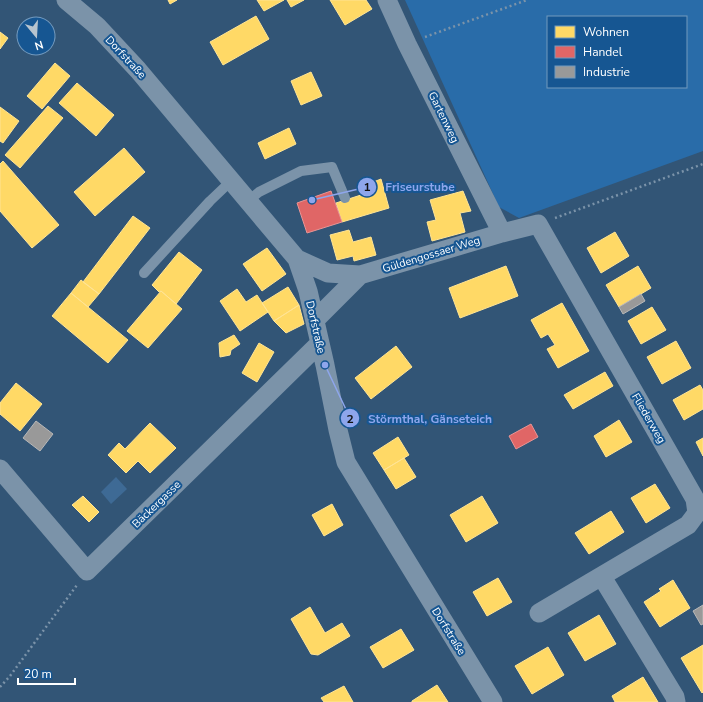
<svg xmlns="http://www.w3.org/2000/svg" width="703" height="702" viewBox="0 0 703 702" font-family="'Nunito Sans',sans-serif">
  <rect width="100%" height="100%" fill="#325576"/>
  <!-- green -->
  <path fill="#296ca9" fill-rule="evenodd" d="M405,0H703V151L519,218L499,207ZM548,17H686V87H548Z"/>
  <!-- water -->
  <path fill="#3e6a95" d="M116,477L127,489L111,504L101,492Z"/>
  <!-- homes -->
  <path fill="#ffd966" stroke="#ffe494" d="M168,0H177L170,4Z
    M257,0H284L264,11Z
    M287,0H304L291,7Z
    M330,0H366L372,9L345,25Z
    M256,16L269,39L223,65L210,42Z
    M0,32L8,38L0,49Z
    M55,63L70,76L42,109L27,96Z
    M311,72L322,96L301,105L291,81Z
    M77,83L114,115L96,136L59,103Z
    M48,106L63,118L20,168L5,155Z
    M0,107L19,121L3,143L0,141Z
    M289,128L296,144L265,159L258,143Z
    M124,148L145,172L95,216L74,192Z
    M3,161L59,225L32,248L0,211V164Z
    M381,179L389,208L342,222L336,203L361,195L358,188Z
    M463,191L471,211L460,213L465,232L432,241L427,222L436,220L430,200Z
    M133,216L150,228L99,294L83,282Z
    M349,230L353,242L371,237L376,255L354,261L353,256L337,260L330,235Z
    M615,232L629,256L601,273L587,248Z
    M267,248L286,274L262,291L243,264Z
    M179,252L202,270L176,304L161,291L159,292L152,285Z
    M506,266L518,296L460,318L449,288Z
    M638,266L651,288L619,307L606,285Z
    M81,280L99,294L88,307L71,293Z
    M288,287L299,305L274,321L262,303Z
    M237,289L246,302L257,295L268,312L240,331L220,301Z
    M161,291L182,309L148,348L127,331Z
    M71,293L128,340L108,363L52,316Z
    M562,303L589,351L558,368L547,349L555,345L548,334L541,338L531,320Z
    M299,305L304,324L286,333L274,321Z
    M652,307L666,330L641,344L628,321Z
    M234,335L240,344L231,350L230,355L220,357L219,343Z
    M676,341L691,368L662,384L647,357Z
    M259,343L274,352L257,382L242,373Z
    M396,346L412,367L371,399L355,378Z
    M605,372L613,386L573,409L564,395Z
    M16,383L42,404L20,431L0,414V403Z
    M700,385L703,390V409L684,420L673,400Z
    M619,420L632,442L606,457L594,436Z
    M150,423L176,448L150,473L138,461L126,473L108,455L119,443L125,449Z
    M398,437L409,455L384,470L373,453Z
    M703,438V456L696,442Z
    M404,458L416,477L396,489L384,470Z
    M655,484L670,508L646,523L631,498Z
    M83,496L99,512L89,522L72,505Z
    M482,496L498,523L466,542L450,515Z
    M332,504L343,525L324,536L312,515Z
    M611,511L624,532L589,554L575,533Z
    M498,578L512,602L487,616L473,592Z
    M673,580L690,608L660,627L644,602L661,591L659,589Z
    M310,607L325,633L342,623L350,636L318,655L311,654L291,619Z
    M599,615L616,644L585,661L568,633Z
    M401,629L414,650L383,668L370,647Z
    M703,645V692L702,693L681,658Z
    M548,647L564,675L532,694L515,666Z
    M643,677L658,702H615L612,696Z
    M437,685L448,702H412V701Z
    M344,686L353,702H324L321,698Z"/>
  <!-- shops -->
  <path fill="#e06666" stroke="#e99494" d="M331,191L342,222L307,233L297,203Z
    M531,424L538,437L516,449L509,436Z"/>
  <!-- industry -->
  <path fill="#999" stroke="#b8b8b8" d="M641,294L645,301L623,314L619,307Z
    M36,421L53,434L40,451L23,438Z
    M703,605V624L701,625L693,611Z"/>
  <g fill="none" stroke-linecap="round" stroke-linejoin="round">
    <!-- path -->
    <path stroke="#7b93a9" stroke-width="2.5" stroke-dasharray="2 3" stroke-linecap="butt" d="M425,37L527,0
      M555,218L703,164
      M0,687L10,676L77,585"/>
    <!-- service -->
    <path stroke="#7b93a9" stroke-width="10" d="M248,201L259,192L301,171L332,167L345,198
      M144,273L210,201L231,181"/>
    <!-- minor -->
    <path stroke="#7b93a9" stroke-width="19" d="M66,0L97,26L138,70L297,259L308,291L325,365L338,430L346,462L493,702
      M387,0L407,44L502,233
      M297,259L328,273L360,275L502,233L538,224L695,499L697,513L688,525L539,613
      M315,320L360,275
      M0,469L87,571L320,343
      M602,577L675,697L676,702"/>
  </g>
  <g text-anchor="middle" stroke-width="4" stroke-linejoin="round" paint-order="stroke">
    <!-- street labels -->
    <g font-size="11" fill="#fff" stroke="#165692">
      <text transform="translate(126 57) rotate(47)" y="4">Dorfstraße</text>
      <text transform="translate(444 117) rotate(64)" y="4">Gartenweg</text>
      <text transform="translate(431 254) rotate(-17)" y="4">Güldengossaer Weg</text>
      <text transform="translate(316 327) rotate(77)" y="4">Dorfstraße</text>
      <text transform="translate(649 418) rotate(60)" y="4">Fliederweg</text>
      <text transform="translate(156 504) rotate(-44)" y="4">Bäckergasse</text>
      <text transform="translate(449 631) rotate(58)" y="4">Dorfstraße</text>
    </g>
  </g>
  <!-- callouts -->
  <path fill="none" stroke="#8ea6ec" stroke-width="1.5" d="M312 200L367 187M325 365L350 418"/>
  <g fill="#8ea6ec" stroke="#165692" stroke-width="1.5">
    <circle cx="312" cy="200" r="4"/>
    <circle cx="325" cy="365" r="4"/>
    <circle cx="367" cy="187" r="10"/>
    <circle cx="350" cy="418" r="10"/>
  </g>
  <g font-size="12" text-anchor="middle" font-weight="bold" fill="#111">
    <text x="367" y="191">1</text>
    <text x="350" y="423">2</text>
  </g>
  <g font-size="12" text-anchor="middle" font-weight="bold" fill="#8ea6ec" stroke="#165692" stroke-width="4" stroke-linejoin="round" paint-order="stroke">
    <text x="420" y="191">Friseurstube</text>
    <text x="430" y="423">Störmthal, Gänseteich</text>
  </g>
  <!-- legend -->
  <rect x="547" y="16" width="140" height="72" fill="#165692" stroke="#739abe"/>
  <rect x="555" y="26" width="20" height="12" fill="#ffd966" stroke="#739abe"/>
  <text x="583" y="36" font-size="12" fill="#ffffff">Wohnen</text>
  <rect x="555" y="46" width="20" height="12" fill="#e06666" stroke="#739abe"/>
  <text x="583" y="56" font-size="12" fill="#ffffff">Handel</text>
  <rect x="555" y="66" width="20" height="12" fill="#999999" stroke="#739abe"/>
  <text x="583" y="76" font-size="12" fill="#ffffff">Industrie</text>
  <!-- north arrow -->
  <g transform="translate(36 36) rotate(162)"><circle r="19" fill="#165692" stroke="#739abe"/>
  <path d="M0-3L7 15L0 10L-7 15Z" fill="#b7c4cf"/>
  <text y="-6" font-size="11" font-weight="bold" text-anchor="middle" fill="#ffffff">N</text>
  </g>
  <!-- scale -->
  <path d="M18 678v6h57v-6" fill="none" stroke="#ffffff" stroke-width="2"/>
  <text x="24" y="678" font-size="12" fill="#ffffff" stroke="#165692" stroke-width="3" paint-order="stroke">20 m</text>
</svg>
